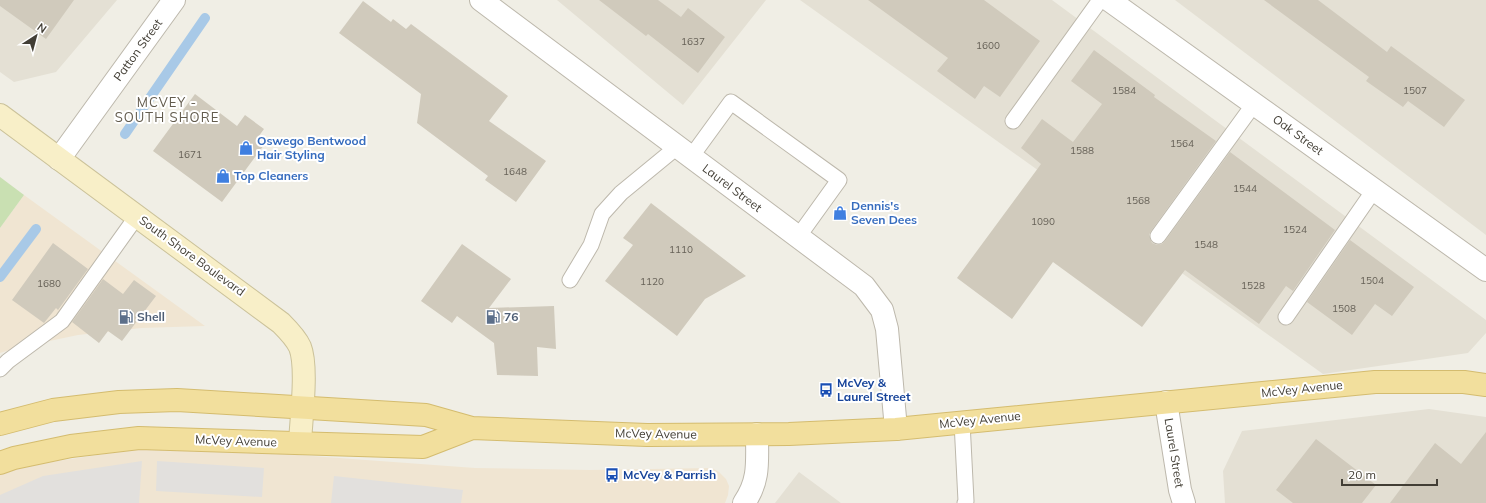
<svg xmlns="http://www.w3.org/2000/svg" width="1486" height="503" viewBox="0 0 1486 503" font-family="Mulish,sans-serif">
  <rect width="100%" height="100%" fill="#f0eee5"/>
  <!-- residential -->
  <path fill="#e4e0d4" d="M0,0H117L56,72L14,82L0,72Z
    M557,0H766L683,105Z
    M800,0H1052L1486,320V333L1468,353L1323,374Z
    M1175,0H1486V235Z
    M1429,409L1486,417V503H1225L1223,471L1242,431Z
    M799,472L841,503H775Z"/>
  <!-- commercial -->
  <path fill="#f0e5d2" d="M24,195L205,326L141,328L78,335L16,348L0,353V228Z
    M145,448L244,451L475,468L590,470L712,468L719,472L726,479L729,486L728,495L725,503H0V475L20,468L44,463Z"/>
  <!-- green -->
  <path fill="#c9e0b2" d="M0,177L24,195L0,228Z"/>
  <!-- parking -->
  <path fill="#e2e0dd" d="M142,461L139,503H0V495L43,476Z
    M157,461L264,468L262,497L156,491Z
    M334,476L463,490L461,503H331Z"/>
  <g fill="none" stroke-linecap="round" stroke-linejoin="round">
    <!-- stream -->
    <path stroke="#a8c9e7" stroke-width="10" d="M125,134L205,18
      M0,277L36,229"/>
  </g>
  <!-- building -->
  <path fill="#d0cabc" d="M0,0H74L46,39L0,6Z
    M599,0H658L681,17L688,8L725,37L698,73L648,34L646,36Z
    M868,0H984L1040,41L1000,97L984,86L975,99L937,71L948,58Z
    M1264,0H1318L1387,52L1391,46L1465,100L1444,127L1408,101L1403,107L1366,81L1369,77Z
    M363,1L391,22L393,19L406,29L411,24L508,96L489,121L546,161L516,202L485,180L488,176L417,123L421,94L339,33Z
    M1094,50L1155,95L1154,97L1216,141L1151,231L1149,235L1152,243L1157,245L1162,244L1165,241L1230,152L1335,230L1293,291L1286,286L1259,324L1185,270L1142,327L1053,262L1012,319L957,278L1041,164L1021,148L1042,119L1073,142L1102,104L1071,81Z
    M195,94L237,126L245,115L264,129L256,140L264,145L222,202L153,151Z
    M651,203L746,276L705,299L677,336L605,281L633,245L623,238Z
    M1350,240L1414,287L1392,316L1375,304L1352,335L1307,302Z
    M53,243L88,269L58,310L56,308L44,323L12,300Z
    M462,244L511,279L489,308L554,306L556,349L537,347L538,376L497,375L494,343L457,316L452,323L421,301Z
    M103,279L123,294L134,280L156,296L122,341L108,331L99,343L72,322Z
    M1486,432V503H1390L1435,443L1461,464Z
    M1316,439L1376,485L1362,503H1293L1276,490Z"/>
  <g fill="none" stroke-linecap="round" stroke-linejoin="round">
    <defs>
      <path id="service" d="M1013,121L1100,0
        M691,157L731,102L839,180L798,237
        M1158,236L1254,104
        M570,280L591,245L602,214L621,193L677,147
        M1286,317L1374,190
        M0,369L8,361L62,321L137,216
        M962,422L966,501L965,503"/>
      <path id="minor" d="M481,0L864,286L882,310L887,329L896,429
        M1109,0L1486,270
        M59,159L174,0
        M1166,402L1180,490L1184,503
        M744,503C760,480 757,461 757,434"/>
      <path id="secondary" d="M0,115L281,323C288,330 296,338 300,347C308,367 301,420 300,443"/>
      <path id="primary" d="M0,424L53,410L119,402L177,400L426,415L472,428L647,435L789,434L896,429L1375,382H1464L1486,385
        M0,463L14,458L71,446L139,438L423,447L472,428"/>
    </defs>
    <!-- service casing -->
    <use href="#service" stroke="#bdb8ac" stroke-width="17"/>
    <!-- minor casing -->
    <use href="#minor" stroke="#bdb8ac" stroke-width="24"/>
    <!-- secondary casing -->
    <use href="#secondary" stroke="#cbc29a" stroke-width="24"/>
    <!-- primary casing -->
    <use href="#primary" stroke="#d4bc6f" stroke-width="24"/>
    <!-- service -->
    <use href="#service" stroke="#fff" stroke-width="15"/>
    <!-- minor -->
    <use href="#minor" stroke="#fff" stroke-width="22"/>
    <!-- secondary -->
    <use href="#secondary" stroke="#f8efc8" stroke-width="22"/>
    <!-- primary -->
    <use href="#primary" stroke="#f2df9d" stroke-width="22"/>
  </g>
  <!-- icons -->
  <defs>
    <symbol id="shop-bare" viewBox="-9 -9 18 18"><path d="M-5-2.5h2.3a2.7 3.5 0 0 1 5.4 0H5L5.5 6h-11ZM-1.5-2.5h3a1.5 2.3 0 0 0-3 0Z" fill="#3f7fe0" stroke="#fff" stroke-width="2.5" paint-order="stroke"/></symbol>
    <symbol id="fuel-bare" viewBox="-9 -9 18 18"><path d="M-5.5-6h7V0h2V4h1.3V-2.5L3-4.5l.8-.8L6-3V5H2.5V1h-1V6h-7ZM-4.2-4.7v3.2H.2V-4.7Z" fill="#5c6f8a" stroke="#fff" stroke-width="2.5" paint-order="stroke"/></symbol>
    <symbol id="bus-bare" viewBox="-9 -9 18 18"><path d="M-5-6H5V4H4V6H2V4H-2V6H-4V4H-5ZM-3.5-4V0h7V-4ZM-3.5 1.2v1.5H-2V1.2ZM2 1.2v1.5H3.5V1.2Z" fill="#1a4fb4" stroke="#fff" stroke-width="2.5" paint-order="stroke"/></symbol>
  </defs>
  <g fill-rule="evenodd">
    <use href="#shop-bare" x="236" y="138" width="20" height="20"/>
    <use href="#shop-bare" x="213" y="166" width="20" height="20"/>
    <use href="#shop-bare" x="830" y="203" width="20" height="20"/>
    <use href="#fuel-bare" x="116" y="307" width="20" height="20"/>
    <use href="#fuel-bare" x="483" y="307" width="20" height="20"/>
    <use href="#bus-bare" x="816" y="380" width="20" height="20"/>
    <use href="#bus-bare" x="602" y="465" width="20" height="20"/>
  </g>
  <g text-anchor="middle" stroke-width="4" stroke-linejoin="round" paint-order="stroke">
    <!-- number labels -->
    <g font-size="10" fill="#666157">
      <text x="693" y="45">1637</text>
      <text x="988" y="49">1600</text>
      <text x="1124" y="94">1584</text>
      <text x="1415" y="94">1507</text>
      <text x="1182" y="147">1564</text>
      <text x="1082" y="154">1588</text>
      <text x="190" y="158">1671</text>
      <text x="515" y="175">1648</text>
      <text x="1245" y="192">1544</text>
      <text x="1138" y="204">1568</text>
      <text x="1043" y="225">1090</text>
      <text x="1295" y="233">1524</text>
      <text x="1206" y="248">1548</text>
      <text x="681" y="253">1110</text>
      <text x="1372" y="284">1504</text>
      <text x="652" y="285">1120</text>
      <text x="49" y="287">1680</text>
      <text x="1253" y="289">1528</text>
      <text x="1344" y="312">1508</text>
    </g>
    <!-- street labels -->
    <g font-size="12" fill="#423e35" stroke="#fff">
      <text transform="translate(138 50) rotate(-54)" y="4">Patton Street</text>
      <text transform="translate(1298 135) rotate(36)" y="4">Oak Street</text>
      <text transform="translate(732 188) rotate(37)" y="4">Laurel Street</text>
      <text transform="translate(192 256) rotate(36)" y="4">South Shore Boulevard</text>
      <text transform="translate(1302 389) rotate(-6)" y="4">McVey Avenue</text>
      <text transform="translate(980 420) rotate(-6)" y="4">McVey Avenue</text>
      <text transform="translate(656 434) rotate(1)" y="4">McVey Avenue</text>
      <text transform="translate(236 441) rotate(2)" y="4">McVey Avenue</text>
      <text transform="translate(1174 453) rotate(81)" y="4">Laurel Street</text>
    </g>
    <!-- shop labels -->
    <g font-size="12" font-weight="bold" fill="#366cbe" stroke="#fff" text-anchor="start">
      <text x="257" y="145">Oswego Bentwood<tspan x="257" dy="14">Hair Styling</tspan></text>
      <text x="234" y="180">Top Cleaners</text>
      <text x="851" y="210">Dennis's<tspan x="851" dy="14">Seven Dees</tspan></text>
    </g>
    <!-- service labels -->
    <g font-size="12" font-weight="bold" fill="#4e5e75" stroke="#fff" text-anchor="start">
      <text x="137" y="321">Shell</text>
      <text x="504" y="321">76</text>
    </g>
    <!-- transit labels -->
    <g font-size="12" font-weight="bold" fill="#164399" stroke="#fff" text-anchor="start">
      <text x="837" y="387">McVey &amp;<tspan x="837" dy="14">Laurel Street</tspan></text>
      <text x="623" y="479">McVey &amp; Parrish</text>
    </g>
    <!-- neighbourhood labels -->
    <g font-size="13" letter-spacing="1" fill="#635c4e" stroke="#fff">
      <text x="167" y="107">MCVEY -<tspan x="167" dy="15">SOUTH SHORE</tspan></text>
    </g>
  </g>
  <!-- north arrow -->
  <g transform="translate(36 36) rotate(36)" stroke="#ffffff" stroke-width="3" paint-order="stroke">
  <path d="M0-3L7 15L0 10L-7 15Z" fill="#423e35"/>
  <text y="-6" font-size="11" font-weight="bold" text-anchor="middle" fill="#423e35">N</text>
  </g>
  <!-- scale -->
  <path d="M1342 479v6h95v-6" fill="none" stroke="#423e35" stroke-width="2"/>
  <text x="1348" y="479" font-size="12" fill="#423e35" stroke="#ffffff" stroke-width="3" paint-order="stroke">20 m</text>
</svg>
